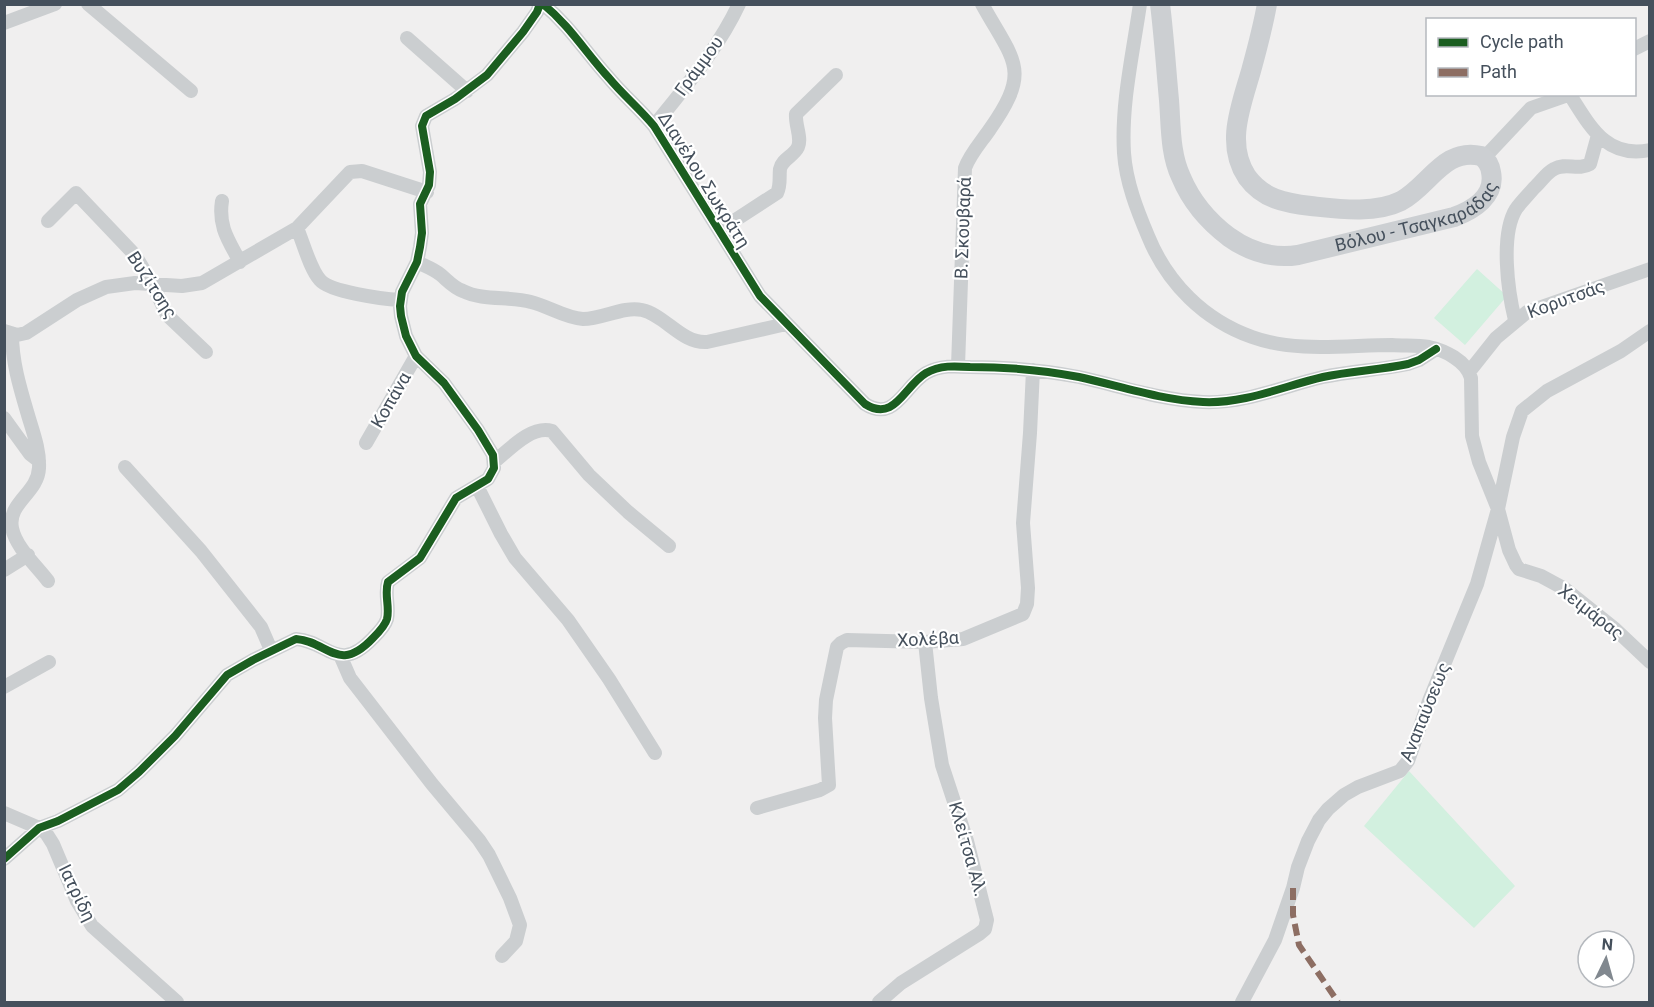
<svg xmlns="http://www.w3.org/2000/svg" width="1654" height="1007" viewBox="0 0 1654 1007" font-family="Roboto,sans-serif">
  <rect width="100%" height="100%" fill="#f0efef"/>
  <!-- green -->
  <path fill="#d2f0df" d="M1477,269L1507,296L1465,345L1434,318Z
    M1409,771L1515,886L1474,928L1364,826Z"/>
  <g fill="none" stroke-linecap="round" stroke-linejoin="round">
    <!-- street -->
    <path stroke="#cbced0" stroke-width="14" d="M88,4L191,91
      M543,4C570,26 586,53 609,78C623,95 640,109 654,126L760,296L865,404C895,423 904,386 926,373C940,365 955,366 970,367C1007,367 1043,370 1079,377C1120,386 1161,400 1203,402C1244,404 1284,386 1323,377C1351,371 1380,370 1408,364L1419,360L1436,349
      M1140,4C1133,53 1121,104 1124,153C1126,182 1137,210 1148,236C1167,283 1204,320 1252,337C1296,353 1347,345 1392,345C1404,346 1417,345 1429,347C1444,350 1467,361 1471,378L1472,436L1479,462L1498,509L1509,550L1516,565L1519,569L1541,576L1565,589L1615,629L1650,662
      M4,23L55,4
      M407,38L467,91
      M1634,49L1650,41
      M1570,95C1590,126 1606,159 1650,150
      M654,126C685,87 718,49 739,4
      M1484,158L1531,108L1571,94
      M222,201C218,227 229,241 240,262
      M48,221L76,193L135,255L153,285L167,315L206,352
      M297,228L350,172L362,171L427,192
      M720,230L777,193C781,185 779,178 780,169C782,159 794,156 798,147C802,138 795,125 796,114L836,75
      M417,262C425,266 434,269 441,275C448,281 454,288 463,291C483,301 509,296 531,302C548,306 565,318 583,319C603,319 623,306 642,310C665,315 682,344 707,342L786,324
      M1515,320C1508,292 1500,235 1516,209C1521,202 1528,195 1534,188C1541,182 1546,173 1554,169C1566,162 1578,171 1590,164L1598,135
      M4,331L17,335L26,333L77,300L106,287L135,283L182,286L202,283L297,228C303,242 310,269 320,280C330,292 383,299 400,300
      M12,334C12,362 20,388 28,415C33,432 40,450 39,468C38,493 7,503 12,528C16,548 37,566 48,581
      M958,366L965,168C970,154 982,141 990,129C1032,69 1014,62 982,4
      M1469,372L1496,338L1527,312L1650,269
      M4,418L30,454L39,461
      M366,443L416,356
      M494,462C509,450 531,425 552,431L589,475L628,512L669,546
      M125,467L201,551L261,627L271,650
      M477,486L501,534L515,558L568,620L609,679L655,753
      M4,570L28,555
      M340,655L350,678L432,784L479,840L489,855L510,898L520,925L516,941L502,956
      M4,687L49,662
      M757,808L820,790L829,785L825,718L826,700L837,647L841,643L847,640L925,642L963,639L1023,614L1027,604L1028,588L1023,523L1030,433L1033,370
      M4,813L39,828L46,833L53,844L77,901L92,926L177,1002
      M4,859L39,828L58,821L118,790L139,772L175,736L227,675L253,660L296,639C328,641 338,675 373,638C378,633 385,626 387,619C390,607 384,594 388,582L420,558L456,498L488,479L494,468L493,455L478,430L444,383L416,356L406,336L401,316L400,306L402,292L417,262L420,247L422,233L420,204L429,185L430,172L422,126L426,116L455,99L487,75L523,32L537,12L540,4
      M879,1002L901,983L979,934L985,929L987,920L967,841L942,765L931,698L925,642
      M1242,1002L1275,940L1293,888L1298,867L1308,841L1319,820L1328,809L1344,795L1358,787L1400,771L1408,761L1429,701L1477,584L1498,509L1513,437L1522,411L1547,391L1621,351L1650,331"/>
    <!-- secondary -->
    <path stroke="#cccfd2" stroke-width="20" id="s1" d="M1160,4C1164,36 1166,68 1169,100C1171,126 1170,154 1181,177C1191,201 1209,222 1229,237C1250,252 1272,259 1298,255L1454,217C1473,210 1496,196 1491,172C1490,165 1487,160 1481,156C1444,147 1429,186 1401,201C1375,214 1339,209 1311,206C1285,203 1263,199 1247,177C1225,144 1241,106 1251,71C1257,49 1263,27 1267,4"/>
    <!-- quiet -->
    <path stroke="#8d6e63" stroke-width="6" stroke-dasharray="12 6" stroke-linecap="butt" d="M1293,888V915L1299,945L1338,1002"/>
    <defs>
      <path id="cycleway" d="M543,4C570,26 586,53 609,78C623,95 640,109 654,126L760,296L865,404C895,423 904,386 926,373C940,365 955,366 970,367C1007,367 1043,370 1079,377C1120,386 1161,400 1203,402C1244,404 1284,386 1323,377C1351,371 1380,370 1408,364L1419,360L1436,349
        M4,859L39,828L58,821L118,790L139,772L175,736L227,675L253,660L296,639C328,641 338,675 373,638C378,633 385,626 387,619C390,607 384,594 388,582L420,558L456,498L488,479L494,468L493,455L478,430L444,383L416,356L406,336L401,316L400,306L402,292L417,262L420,247L422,233L420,204L429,185L430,172L422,126L426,116L455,99L487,75L523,32L537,12L540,4"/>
    </defs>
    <!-- cycleway casing -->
    <use href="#cycleway" stroke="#fff" stroke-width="11"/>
    <!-- cycleway -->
    <use href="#cycleway" stroke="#1b5e20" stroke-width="8"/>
  </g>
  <g text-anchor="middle" stroke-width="4.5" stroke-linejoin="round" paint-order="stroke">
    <!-- street labels -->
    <g font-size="18" fill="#45505c" stroke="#fff">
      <text transform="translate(699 66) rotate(-54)" y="6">Γράμμου</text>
      <text transform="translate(704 180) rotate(58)" y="6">Διανέλου Σωκράτη</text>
      <text dy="6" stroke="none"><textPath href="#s1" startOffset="452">Βόλου - Τσαγκαράδας</textPath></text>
      <text transform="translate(963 228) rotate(-88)" y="6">Β. Σκουβαρά</text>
      <text transform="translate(152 285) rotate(57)" y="6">Βυζίτσης</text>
      <text transform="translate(1566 299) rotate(-20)" y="6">Κορυτσάς</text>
      <text transform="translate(391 400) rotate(-60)" y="6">Κοπάνα</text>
      <text transform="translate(1591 612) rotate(38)" y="6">Χειμάρας</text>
      <text transform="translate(928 639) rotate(-3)" y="6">Χολέβα</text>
      <text transform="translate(1425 712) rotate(-68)" y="6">Αναπαύσεως</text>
      <text transform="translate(968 849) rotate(74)" y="6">Κλείτσα Αλ.</text>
      <text transform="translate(77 893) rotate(64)" y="6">Ιατρίδη</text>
    </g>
  </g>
  <!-- border -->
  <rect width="1654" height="1007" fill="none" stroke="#45505c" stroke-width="12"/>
  <!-- legend -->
  <rect x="1426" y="18" width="210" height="78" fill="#ffffff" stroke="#b5b9be" stroke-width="1.5"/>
  <rect x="1438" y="38" width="30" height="9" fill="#1b5e20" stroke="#b5b9be" stroke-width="1.5"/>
  <text x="1480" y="48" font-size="18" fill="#45505c">Cycle path</text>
  <rect x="1438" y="68" width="30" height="9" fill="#8d6e63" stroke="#b5b9be" stroke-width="1.5"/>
  <text x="1480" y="78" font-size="18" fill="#45505c">Path</text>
  <!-- north arrow -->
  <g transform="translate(1606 959) rotate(5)"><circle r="28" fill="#ffffff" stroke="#b5b9be" stroke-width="1.5"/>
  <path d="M0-4.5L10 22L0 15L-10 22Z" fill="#81888f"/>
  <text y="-9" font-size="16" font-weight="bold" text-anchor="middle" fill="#45505c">N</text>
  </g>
</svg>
